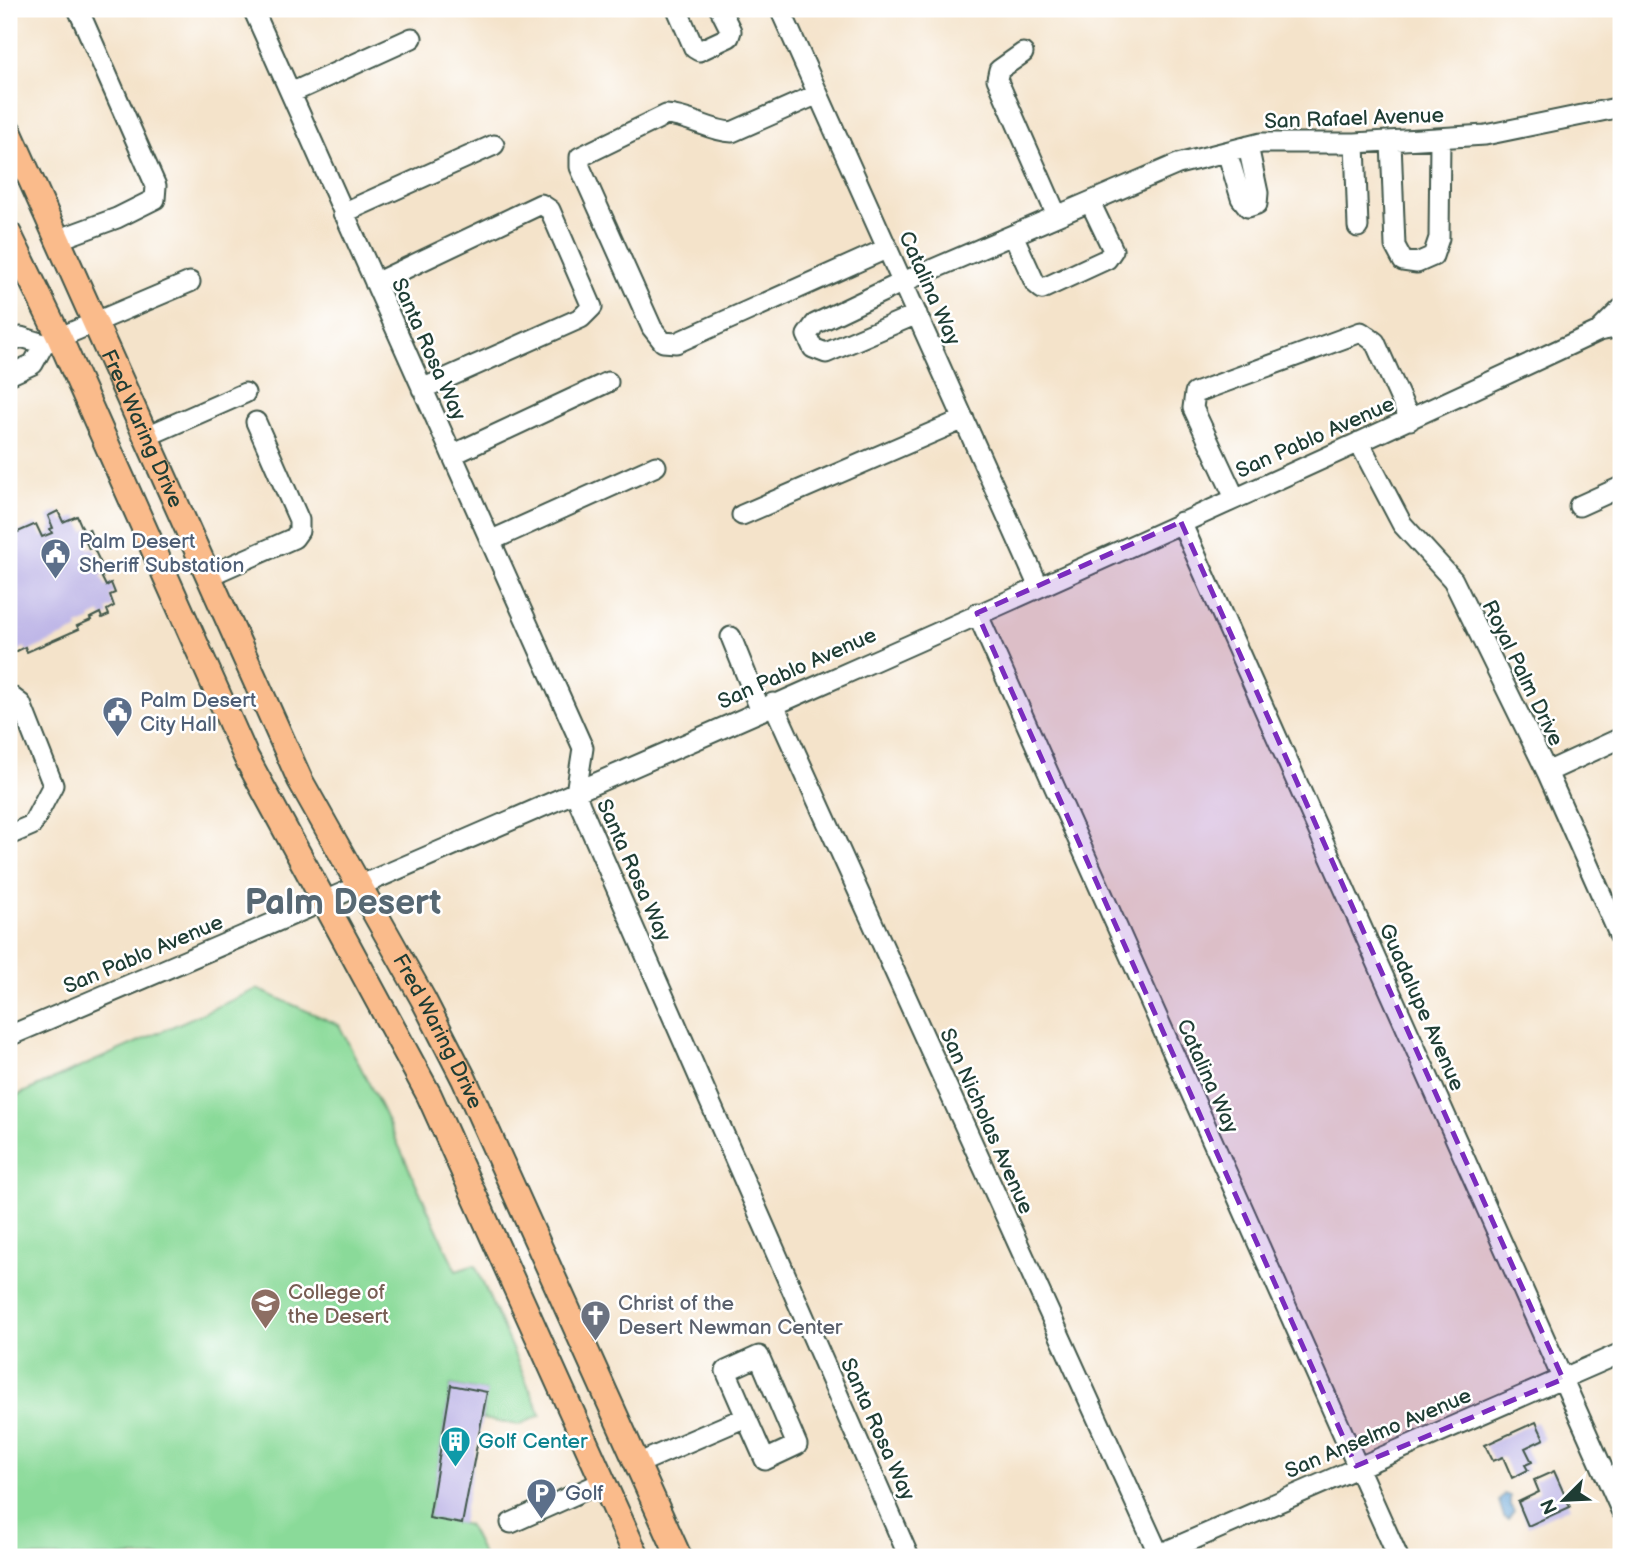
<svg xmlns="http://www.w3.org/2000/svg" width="1630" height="1566" viewBox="0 0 1630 1566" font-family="'Balsamiq Sans',sans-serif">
  <rect width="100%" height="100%" fill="#fff"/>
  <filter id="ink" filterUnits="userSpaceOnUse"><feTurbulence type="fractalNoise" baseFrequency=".0143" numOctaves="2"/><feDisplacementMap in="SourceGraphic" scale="14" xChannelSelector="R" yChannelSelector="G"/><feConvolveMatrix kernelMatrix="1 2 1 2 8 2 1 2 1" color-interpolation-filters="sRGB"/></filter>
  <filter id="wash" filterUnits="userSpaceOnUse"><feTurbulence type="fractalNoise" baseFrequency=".00686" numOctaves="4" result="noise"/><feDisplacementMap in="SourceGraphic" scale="28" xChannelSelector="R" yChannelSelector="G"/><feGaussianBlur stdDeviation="1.57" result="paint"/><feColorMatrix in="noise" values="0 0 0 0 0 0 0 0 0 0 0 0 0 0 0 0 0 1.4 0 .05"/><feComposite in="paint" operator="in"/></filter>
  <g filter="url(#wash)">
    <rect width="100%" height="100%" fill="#f4e3ca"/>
    <!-- green -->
    <path fill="#8ada99" stroke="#548c66" stroke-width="2" d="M257,989L339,1025L382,1109L456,1271L475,1265L541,1415L519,1425L482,1419L486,1392L451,1385L430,1517L468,1525L484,1557H9V1099Z"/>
    <!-- water -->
    <path fill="#62a1d4" stroke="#406f84" stroke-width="2" d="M1504,1494L1510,1496V1505L1514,1511L1508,1519L1504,1517L1499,1501Z"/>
    <g id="blocks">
      <!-- building -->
      <path fill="#bfb7e7" d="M58,511L63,522L77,516L84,532L89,529L93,539L86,542L89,549L93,547L106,574L101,576L106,586L111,583L115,593L110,595L114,606L107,610L109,615L102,618L100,613L90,618L91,620L77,626L79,629L27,652L25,647L15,652L9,637V538L12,546L15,544L11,535L36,524L42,537L52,533L50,529L53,528L48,516Z
        M451,1385L487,1392L462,1524L429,1518Z
        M1536,1422L1544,1439L1525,1448L1532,1462L1525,1465L1528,1470L1512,1478L1503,1457L1493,1461L1485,1445Z
        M1554,1471L1570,1507L1528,1526L1518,1502L1539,1492L1534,1480Z"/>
    </g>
  </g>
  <g filter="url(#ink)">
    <use href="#blocks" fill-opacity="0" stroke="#3f564a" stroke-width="2"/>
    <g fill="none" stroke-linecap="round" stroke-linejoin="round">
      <defs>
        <path id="minor" d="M253,9L583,748L576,793L580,805L909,1557
          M677,9L694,48L699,51L729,37L731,31L720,9
          M780,9L1038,585
          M1023,53L999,70L997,79L1057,216
          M291,93L412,38
          M818,94L732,132C709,131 690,116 666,115L580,157V167L652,328L663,342L676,343L888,248
          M1391,141L1395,246L1403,261L1417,263L1433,256L1439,238L1440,138
          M1355,143L1358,227
          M1227,152L1241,198L1248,207L1257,204L1258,193L1248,146
          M343,213L494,145
          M1013,235L1035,283L1042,289L1107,259L1113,250L1090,202
          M57,240L117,218L155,199L156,186L78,9
          M375,283L541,204L550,210L592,307L581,318L422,389
          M917,314L826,353L813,348L807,335L815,324L903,282L1178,164L1261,143H1355L1485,135L1621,107
          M1599,331L1621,309
          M9,342L21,337L44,344L190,282
          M9,375L33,364L44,344
          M145,437L245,393
          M1359,442L1402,524L1453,580L1547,772L1621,939
          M452,455L608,382
          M1235,498L1193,408L1195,393L1361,332L1375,342L1410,420
          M1579,506L1621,487
          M742,515L964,419
          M1181,522L1621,1510
          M490,541L656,466
          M208,576L294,538L299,531V520L256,422
          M977,613L1398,1557
          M731,637L760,709
          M9,695L21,704L53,785L32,825L9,835
          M773,703L1160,1557
          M1547,772L1621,738
          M9,1036C542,809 1074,577 1599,331L1621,327
          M637,1464L746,1417L765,1460L797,1445L759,1356L726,1371L746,1417
          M511,1523L603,1482
          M1153,1557L1621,1353"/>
        <g id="major">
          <path id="s1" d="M9,131L300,780L423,999L464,1079L679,1557"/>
          <path d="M9,234L60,339L246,757L429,1095L637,1557"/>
        </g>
      </defs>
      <!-- minor casing -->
      <use href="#minor" stroke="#3f564a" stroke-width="23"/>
      <!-- major casing -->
      <use href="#major" stroke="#3f564a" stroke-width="28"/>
      <!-- minor -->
      <use href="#minor" stroke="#fff" stroke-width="19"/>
      <!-- major -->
      <use href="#major" stroke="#fabb8b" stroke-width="24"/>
    </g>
  </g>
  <!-- marked area -->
  <path fill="#7b2cbf" fill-opacity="0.2" stroke="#7b2cbf" stroke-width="5" stroke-dasharray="14 9" stroke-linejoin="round" d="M1181,522L1563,1379L1356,1466L977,613Z"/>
  <!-- icons -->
  <defs>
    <symbol id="civic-pin" viewBox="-11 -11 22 30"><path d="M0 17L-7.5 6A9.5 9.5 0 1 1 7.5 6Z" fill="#5c6f8a" stroke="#fff"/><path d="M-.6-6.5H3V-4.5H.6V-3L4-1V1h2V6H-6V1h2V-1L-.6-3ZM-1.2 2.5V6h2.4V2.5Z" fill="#fff"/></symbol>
    <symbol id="university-pin" viewBox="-11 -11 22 30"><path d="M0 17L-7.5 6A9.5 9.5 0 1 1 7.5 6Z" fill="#8d6e63" stroke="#fff"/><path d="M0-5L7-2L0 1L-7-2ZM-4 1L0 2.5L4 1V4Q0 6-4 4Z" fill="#fff"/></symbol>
    <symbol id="church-pin" viewBox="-11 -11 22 30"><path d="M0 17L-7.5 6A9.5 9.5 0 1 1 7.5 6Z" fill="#6b7280" stroke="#fff"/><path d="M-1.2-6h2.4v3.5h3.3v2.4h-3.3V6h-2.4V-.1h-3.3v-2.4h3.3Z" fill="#fff"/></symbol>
    <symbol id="building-pin" viewBox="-11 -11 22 30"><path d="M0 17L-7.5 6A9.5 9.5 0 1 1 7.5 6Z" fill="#0f9aa8" stroke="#fff"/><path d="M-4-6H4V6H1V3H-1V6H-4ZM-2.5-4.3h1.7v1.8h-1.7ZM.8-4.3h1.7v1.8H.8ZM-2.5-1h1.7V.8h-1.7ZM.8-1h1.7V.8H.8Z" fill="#fff"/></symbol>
    <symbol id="parking-pin" viewBox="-11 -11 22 30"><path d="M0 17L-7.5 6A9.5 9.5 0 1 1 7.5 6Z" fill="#5c6f8a" stroke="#fff"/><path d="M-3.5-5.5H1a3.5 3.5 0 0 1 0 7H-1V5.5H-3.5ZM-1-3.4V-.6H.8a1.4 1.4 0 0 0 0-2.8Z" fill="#fff"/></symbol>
  </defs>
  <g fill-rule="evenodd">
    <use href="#civic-pin" x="38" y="536" width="35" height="47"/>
    <use href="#civic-pin" x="100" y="694" width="35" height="47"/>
    <use href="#university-pin" x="248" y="1286" width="35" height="47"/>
    <use href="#church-pin" x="578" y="1298" width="35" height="47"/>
    <use href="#building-pin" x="438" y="1424" width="35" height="47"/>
    <use href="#parking-pin" x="524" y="1476" width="35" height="47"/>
  </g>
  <g text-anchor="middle" stroke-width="5" stroke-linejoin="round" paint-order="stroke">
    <!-- street labels -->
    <g font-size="21" fill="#1f3d34" stroke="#fff">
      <text transform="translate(1354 118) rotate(-2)" y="7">San Rafael Avenue</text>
      <text transform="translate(930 288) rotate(66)" y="7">Catalina Way</text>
      <text transform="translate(429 349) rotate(66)" y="7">Santa Rosa Way</text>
      <text dy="7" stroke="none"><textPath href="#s1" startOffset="326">Fred Waring Drive</textPath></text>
      <text transform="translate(1315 437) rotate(-24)" y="7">San Pablo Avenue</text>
      <text transform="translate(797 668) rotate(-24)" y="7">San Pablo Avenue</text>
      <text transform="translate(1523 673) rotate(64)" y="7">Royal Palm Drive</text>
      <text transform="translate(634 870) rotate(66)" y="7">Santa Rosa Way</text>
      <text transform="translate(143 954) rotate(-23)" y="7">San Pablo Avenue</text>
      <text transform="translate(1422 1007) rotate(66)" y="7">Guadalupe Avenue</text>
      <text dy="7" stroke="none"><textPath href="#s1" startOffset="998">Fred Waring Drive</textPath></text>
      <text transform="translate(1208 1076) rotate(66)" y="7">Catalina Way</text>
      <text transform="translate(987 1121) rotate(66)" y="7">San Nicholas Avenue</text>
      <text transform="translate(878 1429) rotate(66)" y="7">Santa Rosa Way</text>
      <text transform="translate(1378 1433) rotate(-23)" y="7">San Anselmo Avenue</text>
    </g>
    <!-- service labels -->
    <g font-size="21" fill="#4e5e75" stroke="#fff" text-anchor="start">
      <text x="79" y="548">Palm Desert<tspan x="79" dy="24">Sheriff Substation</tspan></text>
      <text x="140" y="707">Palm Desert<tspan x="140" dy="24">City Hall</tspan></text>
      <text x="565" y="1500">Golf</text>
    </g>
    <!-- education labels -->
    <g font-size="21" fill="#785e54" stroke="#fff" text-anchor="start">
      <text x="288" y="1299">College of<tspan x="288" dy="24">the Desert</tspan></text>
    </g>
    <!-- worship labels -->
    <g font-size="21" fill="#5b616d" stroke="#fff" text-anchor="start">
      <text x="618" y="1310">Christ of the<tspan x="618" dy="24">Desert Newman Center</tspan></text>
    </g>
    <!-- culture labels -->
    <g font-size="21" fill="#0d838f" stroke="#fff" text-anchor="start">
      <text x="478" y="1448">Golf Center</text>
    </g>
    <!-- town labels -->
    <g font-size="35" font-weight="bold" fill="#576873" stroke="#fff">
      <text x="343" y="914">Palm Desert</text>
    </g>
  </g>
  <!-- margin -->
  <rect width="1630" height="1566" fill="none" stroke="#fff" stroke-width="35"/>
  <!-- north arrow -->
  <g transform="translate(1564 1500) rotate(246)" stroke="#ffffff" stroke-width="5" paint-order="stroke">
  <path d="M0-5L12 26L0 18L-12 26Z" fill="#1f3d34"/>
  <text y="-10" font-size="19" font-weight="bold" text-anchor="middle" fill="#1f3d34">N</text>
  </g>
</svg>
